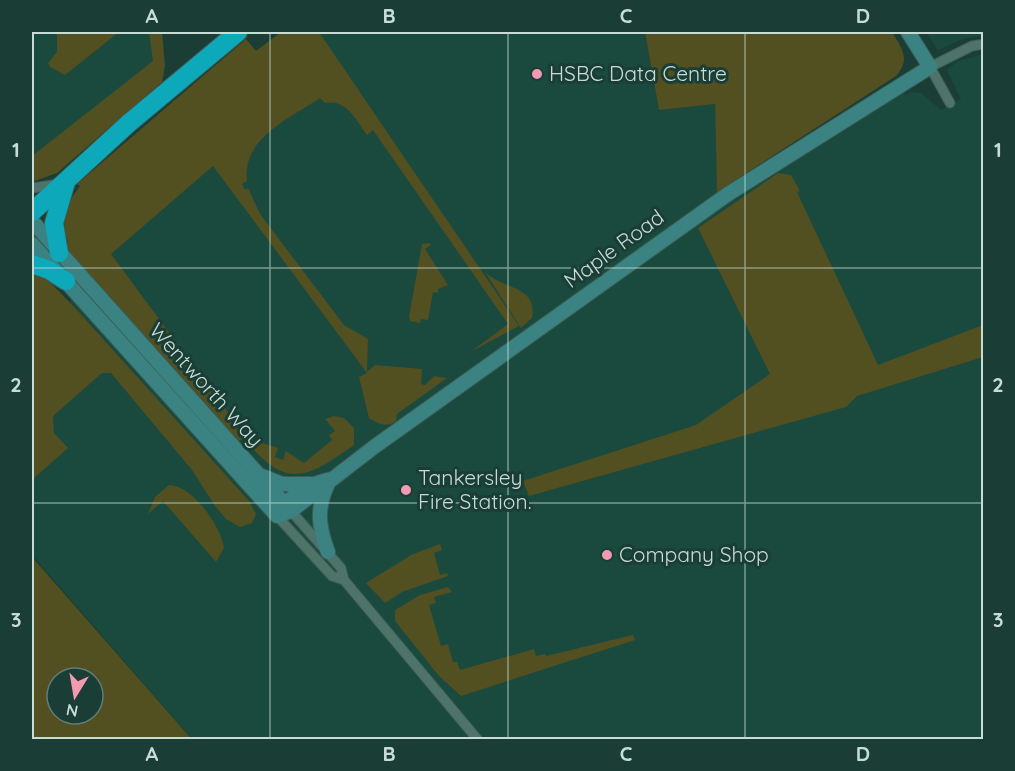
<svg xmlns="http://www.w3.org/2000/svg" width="1015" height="771" viewBox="0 0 1015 771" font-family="Quicksand,sans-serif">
  <rect width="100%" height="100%" fill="#1a3e35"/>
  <!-- built -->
  <path fill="#1a4a3e" d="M32,32H160L165,75L50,155L32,163Z
    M319,32H645L659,110L715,104L717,191L728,194L901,87L905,95L911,92L921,93L941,110L961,99L947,70L958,61L983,54V739H192L32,555V342L60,318L99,253L335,56Z
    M926,32H983V36L966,38L938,50Z"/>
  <!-- green -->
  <path fill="#524f21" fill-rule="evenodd" d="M57,32H119L65,75L50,67L48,63L57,52Z
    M149,32H162L165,65L162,82L57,173L32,182V156L153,61Z
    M281,32H319L519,326L472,351L508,324L373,130L367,135C355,119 347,99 325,103L320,98C289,119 242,138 247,181L242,184L245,190L248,188L260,214L344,325L368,339L367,372L375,365L422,369L421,384L425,385L434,376L447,378L397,414L396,421C387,428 378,424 369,418L359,377L367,373L213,166L111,254L247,438L237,441L59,253L68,242C60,220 66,204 80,186L77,184L246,39L256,51Z
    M645,32H892C902,49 911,59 896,76L717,192L715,104L659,110Z
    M778,173L791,175L800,191L797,192L878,365L983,325V357L857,396L846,407L529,496L523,481L696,425L770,374L698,228Z
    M430,243L431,245L425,249L448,285L438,289V293L433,292L428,320L421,319L420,323L410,321L409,317L422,244Z
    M32,272L49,281L76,309L249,501L256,514L252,523L240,527L226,519L215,506L192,470L111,373H102L53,416L54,433L68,448L32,480Z
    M485,272C503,290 538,285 532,318L521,328Z
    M334,416L344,418L354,428V445C308,477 288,491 247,442L250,439L278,448L275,457L283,460L286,451L304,463L332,440L329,435L335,431L325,419Z
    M169,485C192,485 221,526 224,548L216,562L163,501L148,514L155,497Z
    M440,544L442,550L434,553L440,575L447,573L448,576L402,592L385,603L366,583L411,555Z
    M32,557L189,736L192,739H35L32,733ZM57,678H93V714H57Z
    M448,587L452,592L434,597L436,603L429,605L441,646L448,644L453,662H457L460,670L534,649L536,656L545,654L546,656L633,635L635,640L461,696L439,676L395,621V610L420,595Z"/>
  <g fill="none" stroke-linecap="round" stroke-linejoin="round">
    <defs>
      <path id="street" d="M950,103L930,67L972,46L984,44
        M32,188L59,184
        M291,511L341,568L344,580L478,740
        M277,516L332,576L344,580"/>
      <path id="secondary" d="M32,221L291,511
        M32,244L277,516
        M262,476L282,484H311
        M327,486C316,510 319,528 328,552
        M281,510C291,494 312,483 331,479
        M277,516L291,511L374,447L728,194L930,67L908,32"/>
      <path id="highway" d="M32,212L129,123L238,32
        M59,253L54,223L66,182
        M32,264L49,270L66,281"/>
    </defs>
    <!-- street casing -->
    <use href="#street" stroke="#3c5c54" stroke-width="11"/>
    <!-- secondary casing -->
    <use href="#secondary" stroke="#3c5c54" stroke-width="16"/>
    <!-- highway casing -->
    <use href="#highway" stroke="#3c5c54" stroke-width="20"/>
    <!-- street -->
    <use href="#street" stroke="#4e7369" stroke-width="9"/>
    <!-- secondary -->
    <use href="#secondary" stroke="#3a8382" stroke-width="14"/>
    <!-- highway -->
    <use href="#highway" stroke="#0da9bb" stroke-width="18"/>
  </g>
  <!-- grid -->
  <path fill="none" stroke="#c8dcd6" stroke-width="1.5" stroke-opacity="0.55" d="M270,32V740M508,32V740M745,32V740M32,268H984M32,503H984"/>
  <!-- markers -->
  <g fill="#f19ab1" stroke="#1a3e35" stroke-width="2">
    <circle cx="537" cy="74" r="6"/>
    <circle cx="406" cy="490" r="6"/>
    <circle cx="607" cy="555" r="6"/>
  </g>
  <g text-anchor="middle" stroke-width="6" stroke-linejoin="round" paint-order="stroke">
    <!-- poi labels -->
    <g font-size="21" fill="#c8dcd6" stroke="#1a3e35" text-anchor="start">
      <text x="549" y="81">HSBC Data Centre</text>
      <text x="418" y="485">Tankersley<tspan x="418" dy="24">Fire Station.</tspan></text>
      <text x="619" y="562">Company Shop</text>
    </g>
    <!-- street labels -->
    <g font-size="21" fill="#c8dcd6" stroke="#1a3e35">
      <text transform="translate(614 249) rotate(-36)" y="7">Maple Road</text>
      <text transform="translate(206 385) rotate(48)" y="7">Wentworth Way</text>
    </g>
  </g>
  <!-- border -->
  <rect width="1015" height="771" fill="none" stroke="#1a3e35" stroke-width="66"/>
  <!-- north arrow -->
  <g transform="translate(75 696) rotate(191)"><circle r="28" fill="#1a3e35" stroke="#607d75" stroke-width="1.5"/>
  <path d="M0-4.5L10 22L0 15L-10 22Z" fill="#f19ab1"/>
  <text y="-9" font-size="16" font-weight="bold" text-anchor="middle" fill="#c8dcd6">N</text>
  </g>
  <rect x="33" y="33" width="949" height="705" fill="none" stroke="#c8dcd6" stroke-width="2"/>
  <g font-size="20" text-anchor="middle" font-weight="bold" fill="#c8dcd6">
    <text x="152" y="23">A</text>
    <text x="389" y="23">B</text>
    <text x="626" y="23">C</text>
    <text x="863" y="23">D</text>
    <text x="16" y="157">1</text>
    <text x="998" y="157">1</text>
    <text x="16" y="392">2</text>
    <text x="998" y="392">2</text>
    <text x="16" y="627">3</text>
    <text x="998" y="627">3</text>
    <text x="152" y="761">A</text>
    <text x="389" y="761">B</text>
    <text x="626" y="761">C</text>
    <text x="863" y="761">D</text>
  </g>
</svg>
